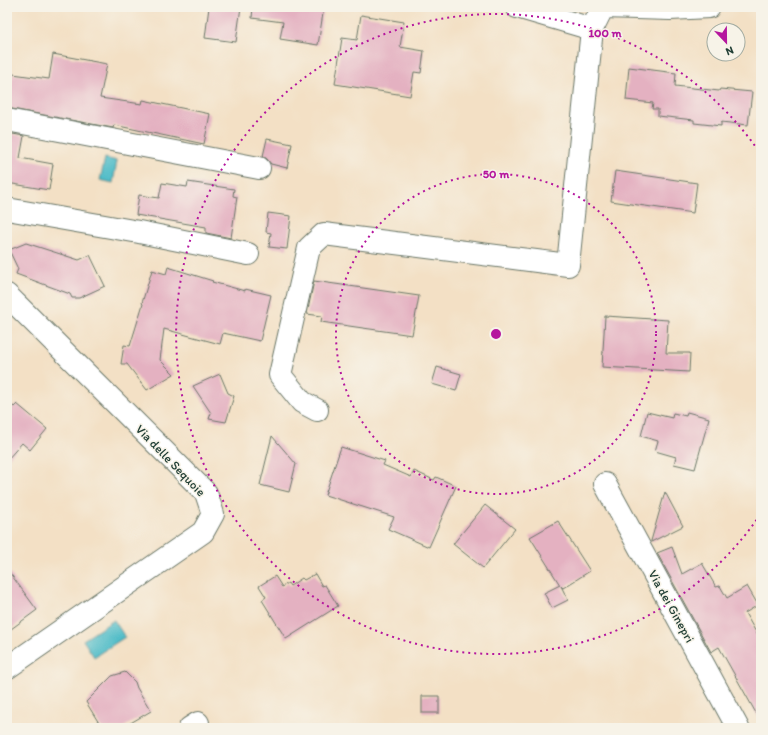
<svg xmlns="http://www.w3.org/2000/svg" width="768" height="735" viewBox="0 0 768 735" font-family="Itim,sans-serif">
  <rect width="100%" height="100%" fill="#f7f3e8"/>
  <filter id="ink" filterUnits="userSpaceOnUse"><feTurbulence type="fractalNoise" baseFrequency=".025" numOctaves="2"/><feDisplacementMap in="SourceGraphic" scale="8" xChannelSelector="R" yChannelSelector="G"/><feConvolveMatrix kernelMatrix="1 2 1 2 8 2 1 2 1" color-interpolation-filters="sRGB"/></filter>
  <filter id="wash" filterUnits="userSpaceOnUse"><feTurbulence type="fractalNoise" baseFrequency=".012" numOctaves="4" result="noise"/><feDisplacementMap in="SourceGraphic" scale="16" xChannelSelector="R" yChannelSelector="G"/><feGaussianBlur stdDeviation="0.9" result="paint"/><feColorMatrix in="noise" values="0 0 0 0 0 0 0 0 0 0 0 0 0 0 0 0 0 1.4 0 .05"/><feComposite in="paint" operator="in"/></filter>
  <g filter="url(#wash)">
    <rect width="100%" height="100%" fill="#f3e0c5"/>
    <!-- water -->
    <path fill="#4fbcc8" stroke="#377c7e" d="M105,158L117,161L113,183L100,180Z
      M114,620L125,637L94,657L83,640Z"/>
    <g id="blocks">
      <!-- building -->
      <path fill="#e4b1c1" d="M209,7H241L236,42L205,38Z
        M253,7H324L318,45L280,39L283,22L252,18Z
        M361,15L404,22L400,47L424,51L421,73L414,72L410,96L335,84L342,38L357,40Z
        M53,54L107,64L100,98L142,104L143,100L210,114L204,144L114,125L113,128L7,108V79L12,80L13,74L49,79Z
        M629,67L676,73L675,86L719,91L720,89L752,92L748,125L721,122V126L694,123V120L658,116V109H652L653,103L626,100Z
        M7,133L24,136L20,158L53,164L49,190L7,183Z
        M267,139L292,144L287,168L271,164L267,159L263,156Z
        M615,171L697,183L693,213L611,201Z
        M188,182L234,189L233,196L237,197L231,238L206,233V227L136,215L139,195L159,198L162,183L187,187Z
        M268,213L291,216L287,249L269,247L271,233L266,232Z
        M26,243L79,260L90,255L105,286L79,298H72L70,294L16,274L18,269L9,250Z
        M168,267L213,281L212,282L245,291V289L271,295L260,341L223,333L220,344L164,329L160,360L174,374L147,390L127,364H121L124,345L130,346L143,304L142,303L152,270L166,274Z
        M314,281L419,296L412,335L321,322L322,316L307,314Z
        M605,316L668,320L666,353H690L689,372L602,367Z
        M437,367L461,374L456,391L432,384Z
        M220,374L228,393L234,396L226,422L209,419L211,413L193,386Z
        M7,401L14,407L17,404L47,429L30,450L22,443L7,460Z
        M647,412L672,418L673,413L686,416L687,412L709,418L695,469L674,464L676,457L655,451L658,441L641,436Z
        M272,436L296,464L289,492L260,485Z
        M341,447L385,461L383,465L411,477L414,471L434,480L436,477L456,486L429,547L388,529L394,517L325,495Z
        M665,492L683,526L651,542V541Z
        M485,505L515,529L483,568L453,544Z
        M558,521L590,571L563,588L561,586L568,600L552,608L544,593L560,585L530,537Z
        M672,547L682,574L702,563L716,587L720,586L727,598L747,586L758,605L745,613L761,641V722L719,647L711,652L657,553Z
        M7,569L37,610L7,632Z
        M315,574L322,586L325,585L338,606L286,639L262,600L266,597L259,586L275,576L282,587L288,583L290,586L302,578L304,580Z
        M125,672L135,682L137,688L151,711L122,728H102L86,702L112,676Z
        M422,696H439V713H422Z"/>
    </g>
  </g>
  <g filter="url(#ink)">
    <use href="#blocks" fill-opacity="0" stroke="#697667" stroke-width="1"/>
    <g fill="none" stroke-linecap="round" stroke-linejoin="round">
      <defs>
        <path id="minor" d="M517,7L592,29
          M604,7L670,9L709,7
          M7,120L259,168
          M7,209L139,232L248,254
          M7,295L206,493L213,514L203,532L7,668
          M317,410L302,402L280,375L309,248L324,234L568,265L592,29L603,7
          M605,484L738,728
          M190,728L198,723"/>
      </defs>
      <!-- minor casing -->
      <use href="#minor" stroke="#697667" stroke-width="24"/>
      <!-- minor -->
      <use href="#minor" stroke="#fff" stroke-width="22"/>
    </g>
  </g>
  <!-- distance rings -->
  <g fill="none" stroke="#b5179e" stroke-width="2" stroke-dasharray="2 4">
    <circle cx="496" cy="334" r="160"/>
    <path d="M760 515A320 320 0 1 1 760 153"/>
  </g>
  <g text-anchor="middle" stroke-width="3" stroke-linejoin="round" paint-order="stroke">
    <!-- street labels -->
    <g font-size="13" fill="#1f3d34" stroke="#f7f3e8">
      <text transform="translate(171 460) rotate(46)" y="5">Via delle Sequoie</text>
      <text transform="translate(672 606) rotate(61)" y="5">Via dei Ginepri</text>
    </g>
  </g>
  <circle cx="496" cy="334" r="6" fill="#b5179e" stroke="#f7f3e8" stroke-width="2"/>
  <g font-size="12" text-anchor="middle" font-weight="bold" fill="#b5179e" stroke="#f7f3e8" stroke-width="3" stroke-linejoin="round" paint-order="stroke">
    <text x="605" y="37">100 m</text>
    <text x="496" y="178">50 m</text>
  </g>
  <!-- margin -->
  <rect width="768" height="735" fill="none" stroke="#f7f3e8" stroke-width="24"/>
  <!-- north arrow -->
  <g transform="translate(726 42) rotate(158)"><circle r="19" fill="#f7f3e8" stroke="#a1aaa0"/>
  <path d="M0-3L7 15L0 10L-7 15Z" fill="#b5179e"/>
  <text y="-6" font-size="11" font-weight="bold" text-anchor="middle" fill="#1f3d34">N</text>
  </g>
</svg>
